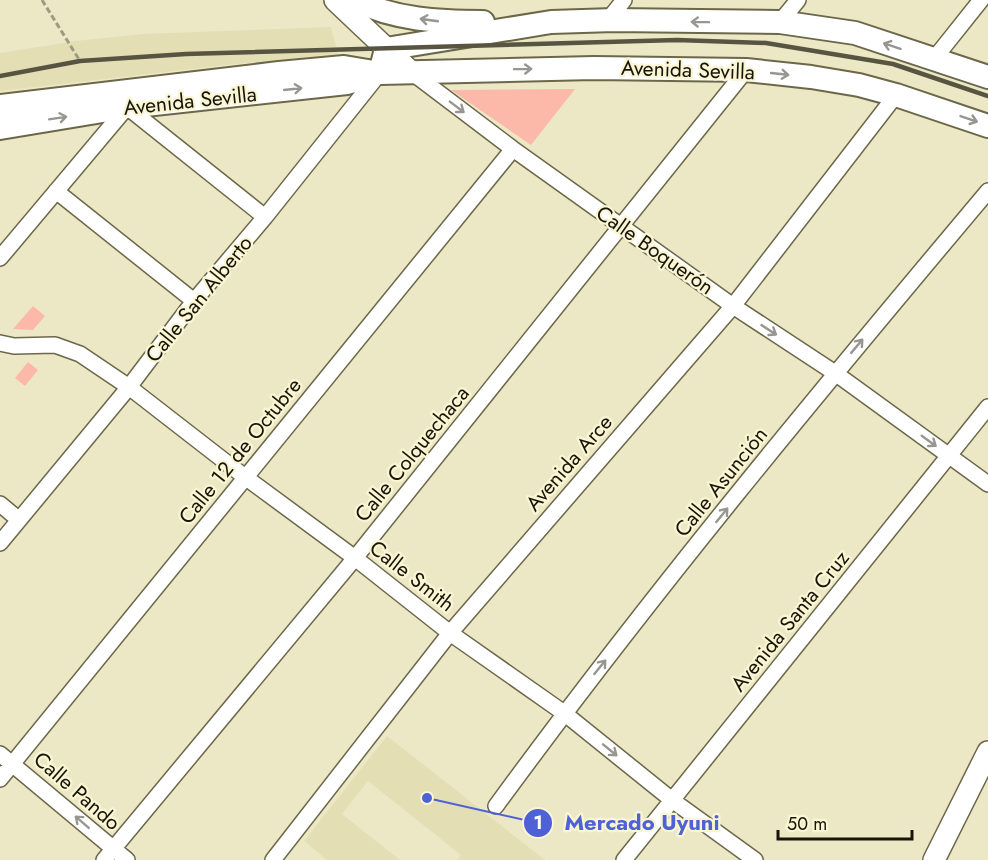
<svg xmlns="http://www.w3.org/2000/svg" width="988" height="860" viewBox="0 0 988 860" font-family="Jost,sans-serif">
  <rect width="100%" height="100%" fill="#ece8c6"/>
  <!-- built -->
  <path fill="#e4deb5" d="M331,27L338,54L235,64L0,91V53L76,41L143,34Z
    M387,736L545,860H457L461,855L368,781L342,814L400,860H327L304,841Z"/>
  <!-- green -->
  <path fill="#fcb8a9" d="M575,89L531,145L451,90Z
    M33,306L45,316L33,330L13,329Z
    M28,362L38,370L25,386L15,378Z"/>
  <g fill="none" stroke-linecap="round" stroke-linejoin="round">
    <defs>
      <path id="street" d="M608,20L624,0
        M780,22L798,0
        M934,59L981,0
        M410,71L513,149L733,306L835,373L988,484
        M56,191L194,301
        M0,258L127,107L265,217
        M0,343L14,346L55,345L80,354L129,387L245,477L355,558L450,633L564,713L672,800L755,860
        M0,504L18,519
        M0,543L129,387L194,301L265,217L379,74
        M0,754L127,860
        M0,779L513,149
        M496,806C651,594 819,392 988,191
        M104,860L355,558L746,70
        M273,860L450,633L733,306L896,95
        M624,860L988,407"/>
      <path id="secondary" d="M335,0L410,71
        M934,860L988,752"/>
      <path id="primary" d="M355,0C395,20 439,22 483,22
        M380,73L386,49L551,22L614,20L780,22L855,33L988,77
        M0,106L279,73L344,67L380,73L594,68L746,70L811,77L859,85L896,95L988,126
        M0,128L127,107L347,83L373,75"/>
    </defs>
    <!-- street casing -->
    <use href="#street" stroke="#6b6749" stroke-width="18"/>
    <!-- secondary casing -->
    <use href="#secondary" stroke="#6b6749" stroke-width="24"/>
    <!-- primary casing -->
    <use href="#primary" stroke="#6b6749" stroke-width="26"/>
    <!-- path -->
    <path stroke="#9f9b81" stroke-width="3" stroke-dasharray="6 3" stroke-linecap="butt" d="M42,0L80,61"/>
    <!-- street -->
    <use href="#street" stroke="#fff" stroke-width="15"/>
    <!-- secondary -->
    <use href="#secondary" stroke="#fff" stroke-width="21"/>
    <!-- primary -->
    <use href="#primary" stroke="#fff" stroke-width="22"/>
    <!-- rail -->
    <path stroke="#575542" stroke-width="4.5" d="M0,76L80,61L186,54L677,40L766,43L893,64L988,96"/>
  </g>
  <!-- one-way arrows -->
  <defs><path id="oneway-shaft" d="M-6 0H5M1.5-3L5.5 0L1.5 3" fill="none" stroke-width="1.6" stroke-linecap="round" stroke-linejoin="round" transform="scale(1.5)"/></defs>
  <g stroke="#979690">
    <use href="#oneway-shaft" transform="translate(429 20) rotate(-172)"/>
    <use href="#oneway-shaft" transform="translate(700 22) rotate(-179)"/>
    <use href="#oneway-shaft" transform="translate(892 46) rotate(-162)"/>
    <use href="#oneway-shaft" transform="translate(523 69) rotate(-1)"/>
    <use href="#oneway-shaft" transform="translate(780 74) rotate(6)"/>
    <use href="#oneway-shaft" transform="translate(293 89) rotate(-6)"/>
    <use href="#oneway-shaft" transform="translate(457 107) rotate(37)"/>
    <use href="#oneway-shaft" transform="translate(58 118) rotate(-9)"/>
    <use href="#oneway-shaft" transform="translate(969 119) rotate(19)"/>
    <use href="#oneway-shaft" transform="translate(769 330) rotate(33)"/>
    <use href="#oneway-shaft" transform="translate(857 346) rotate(-50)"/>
    <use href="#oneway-shaft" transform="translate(929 441) rotate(36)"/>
    <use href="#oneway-shaft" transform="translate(722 515) rotate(-51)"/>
    <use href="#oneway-shaft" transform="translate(600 667) rotate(-51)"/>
    <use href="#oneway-shaft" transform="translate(610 750) rotate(39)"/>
    <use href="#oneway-shaft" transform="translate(82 822) rotate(-139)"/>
  </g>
  <g text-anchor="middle" stroke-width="4.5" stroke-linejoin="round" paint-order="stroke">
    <!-- street labels -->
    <g font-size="21" fill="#171509" stroke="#faf5d3">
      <text transform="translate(688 70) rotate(2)" y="7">Avenida Sevilla</text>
      <text transform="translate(190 101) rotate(-6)" y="7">Avenida Sevilla</text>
      <text transform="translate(655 250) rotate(35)" y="7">Calle Boquerón</text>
      <text transform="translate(199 299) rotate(-51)" y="7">Calle San Alberto</text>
      <text transform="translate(240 451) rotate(-51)" y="7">Calle 12 de Octubre</text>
      <text transform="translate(412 454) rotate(-51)" y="7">Calle Colquechaca</text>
      <text transform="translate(569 463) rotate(-49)" y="7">Avenida Arce</text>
      <text transform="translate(721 482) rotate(-51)" y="7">Calle Asunción</text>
      <text transform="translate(412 576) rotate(38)" y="7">Calle Smith</text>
      <text transform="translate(790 621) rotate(-51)" y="7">Avenida Santa Cruz</text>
      <text transform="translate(77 791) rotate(41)" y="7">Calle Pando</text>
    </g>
  </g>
  <!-- callouts -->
  <path fill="none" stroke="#4e61d6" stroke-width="2" d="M427 798L538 823"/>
  <g fill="#4e61d6" stroke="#faf5d3" stroke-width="2">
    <circle cx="427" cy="798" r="6"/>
    <circle cx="538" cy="823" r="15"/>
  </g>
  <g font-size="18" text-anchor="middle" font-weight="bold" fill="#fff">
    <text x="538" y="829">1</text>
  </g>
  <g font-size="22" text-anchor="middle" font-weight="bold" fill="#4e61d6" stroke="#faf5d3" stroke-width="4.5" stroke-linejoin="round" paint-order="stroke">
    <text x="642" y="830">Mercado Uyuni</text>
  </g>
  <!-- scale -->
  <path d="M778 830v9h134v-9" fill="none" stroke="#171509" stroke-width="3"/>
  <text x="787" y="830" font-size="18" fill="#171509" stroke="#faf5d3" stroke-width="4.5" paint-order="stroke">50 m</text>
</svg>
